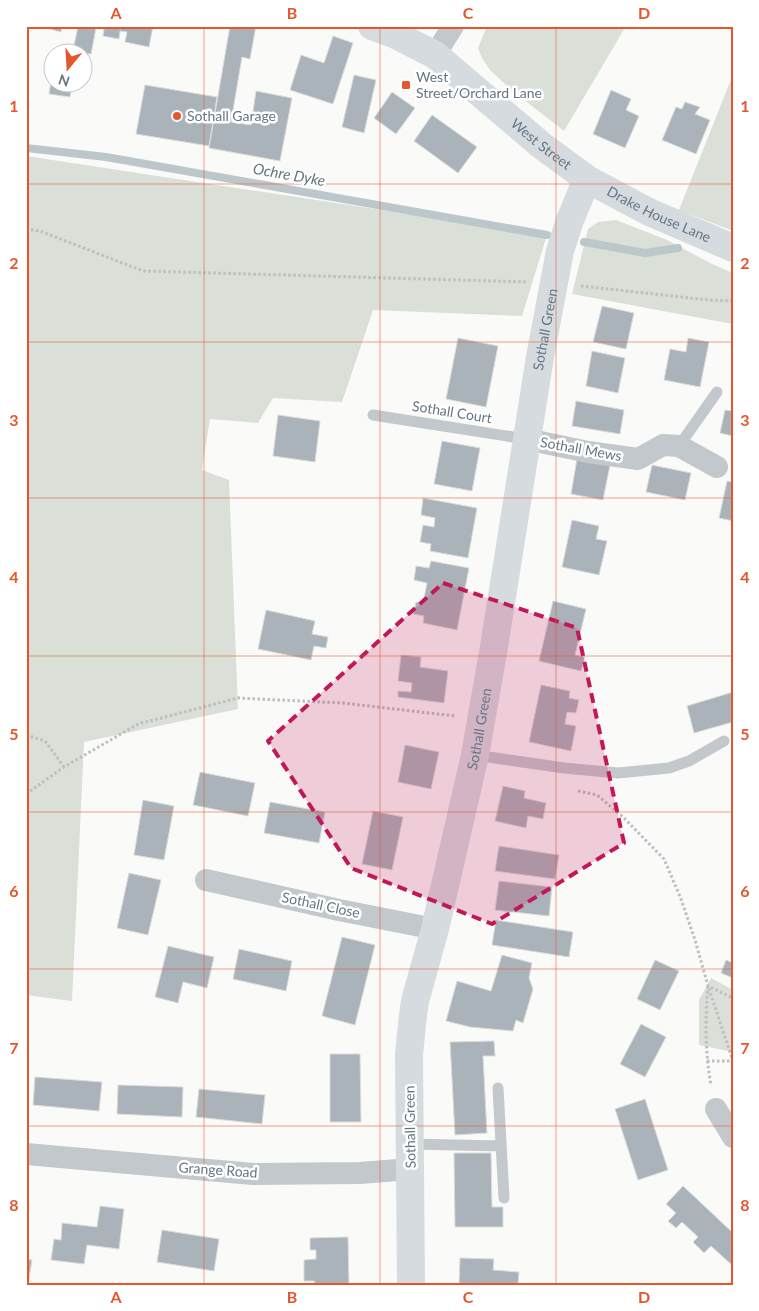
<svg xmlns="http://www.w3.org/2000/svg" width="759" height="1311" viewBox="0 0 759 1311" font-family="Lato,sans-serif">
  <rect width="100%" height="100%" fill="#fafaf8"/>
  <!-- green -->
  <path fill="#dadfd7" d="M487,26H626L564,131L509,88L490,70L482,58L478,48Z
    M732,77H733V231L679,210Z
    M26,156L547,235L522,316L373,310L342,402L273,398L258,423L210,419L202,470L229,480L238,709L84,742L72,1001L26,995Z
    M616,220L667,240L710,263L733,273V324L572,294L588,229L598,222Z
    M711,978L733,990V1052L699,1045V1000Z"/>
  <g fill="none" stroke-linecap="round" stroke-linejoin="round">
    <!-- stream -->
    <path stroke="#bbc7cb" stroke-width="8" d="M26,148L106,157L547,235
      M584,242L645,253L678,248"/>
  </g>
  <!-- building -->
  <path fill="#aab3b9" stroke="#dcdcda" d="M38,26H62L61,32Z
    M78,26H153L149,47L125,42L127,32L120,31L119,39L103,36L104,29L96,28L91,54L73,51Z
    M230,26H256L250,59L242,57L231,122L251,125L256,91L292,98L280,161L209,148Z
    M333,36L353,43L333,104L290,90L301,55L324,63Z
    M52,75V82H72L70,97L49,94Z
    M354,75L376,80L364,133L342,127Z
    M145,85L217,97L209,146L136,134Z
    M611,90L631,99L626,110L639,116L625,148L593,134Z
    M392,92L415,108L396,134L374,118Z
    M685,102L700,107L695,114L710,120L696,154L662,140L676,107L682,109Z
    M432,115L477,147L458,173L414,141Z
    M602,306L634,313L626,349L593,342Z
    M458,338L498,346L486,407L446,399Z
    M688,338L709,342L700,387L664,380L670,349L686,352Z
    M592,351L625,358L618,393L586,386Z
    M576,401L624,410L620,434L572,426Z
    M725,410L733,411V436L720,433Z
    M278,415L320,421L315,462L273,456Z
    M442,441L480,448L472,491L434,484Z
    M577,459L610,465L603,500L571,494Z
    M652,465L691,473L685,500L646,492Z
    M727,481L733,482V521L719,518Z
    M423,498L477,508L468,558L430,551L431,544L420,542L423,525L434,527L435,518L421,515Z
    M572,520L599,526L596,539L607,541L599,575L562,567Z
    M431,561L469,568L457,630L423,623L424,616L413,614L416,602L423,603L427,583L414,580L416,566L429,568Z
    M553,601L586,609L575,655L585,657L581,671L539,661Z
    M266,610L315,621L312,634L328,637L326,648L314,646L311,660L258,649Z
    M401,655L421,657L420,667L448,671L444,703L398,697V691L411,692L412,683L398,681Z
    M541,685L570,691L569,698L579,700L576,713L567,712L565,724L576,726L571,751L529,742Z
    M733,692V722L694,733L687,706Z
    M405,745L439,752L431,789L398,782Z
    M200,772L255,783L248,816L193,805Z
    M503,786L525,791L524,798L546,803L543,819L528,816L526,828L495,821Z
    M143,800L174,806L164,860L134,855Z
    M270,802L325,812L319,843L264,833Z
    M373,811L403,817L392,870L362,864Z
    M499,846L559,855L555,879L495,871Z
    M129,873L161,880L148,935L117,928Z
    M499,881L552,887L549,916L495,910Z
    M496,920L573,932L569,957L492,945Z
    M342,937L375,945L355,1025L322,1016Z
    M168,946L214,957L207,988L183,982L178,1003L155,997Z
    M239,949L292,961L286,991L233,979Z
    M502,955L532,963L529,978L533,989L523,1023L516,1020L513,1031L470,1027L446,1021L457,981L491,991Z
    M655,960L679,971L660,1010L637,999Z
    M726,960L733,963V978L721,973Z
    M641,1024L666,1037L645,1077L620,1064Z
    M494,1041L495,1056H483L487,1133L455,1135L450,1042Z
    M330,1054H360L361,1122H330Z
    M35,1077L102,1082L99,1111L33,1105Z
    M118,1085L183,1087L182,1117L117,1114Z
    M199,1089L265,1095L262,1124L196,1117Z
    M645,1099L668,1170L638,1180L615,1109Z
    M454,1153H491L492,1207H503V1227H455Z
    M683,1186L733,1233V1266L711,1246L704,1253L693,1242L698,1237L682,1222L676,1228L668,1221L676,1213L666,1204Z
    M100,1206L124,1209L119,1249L87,1245L84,1264L51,1260L54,1239L61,1240L62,1223L97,1227Z
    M162,1230L219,1239L214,1271L157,1262Z
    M348,1237L349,1285H315L314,1281H304V1260L316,1259V1250H310V1238Z
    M460,1258L494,1259L493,1270L519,1272L518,1285H459Z
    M26,1259L32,1260L28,1285H26Z"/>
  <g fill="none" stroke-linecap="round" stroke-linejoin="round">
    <!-- path -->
    <path stroke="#bbbfc2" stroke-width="3" stroke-dasharray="2.5 2.5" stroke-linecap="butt" d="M26,229L40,231L143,271L528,282
      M581,286L709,300L733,301
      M26,735L45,741L64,767
      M578,791L597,795L623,817L664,859L681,899L695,940L708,986L733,998
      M26,794L64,767L138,724L238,698L343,703L455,716
      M708,986C705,1020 705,1052 711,1085
      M707,1061H733L709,989"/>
    <!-- lane -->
    <path stroke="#c3c8cc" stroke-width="11" d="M373,415L526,439
      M679,446L717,392
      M475,755L564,768L618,773L669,768L689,761L724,741
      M498,1088L504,1198
      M410,1144L501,1146"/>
    <!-- street -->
    <path stroke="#c3c8cc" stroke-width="22" d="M435,55L453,26
      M526,439L588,452L638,459L663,445L679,446L717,467
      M206,880L339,910L435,929
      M716,1109L733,1137
      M26,1154L253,1174L360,1173L411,1169"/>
    <!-- secondary -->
    <g stroke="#d6dbdf" stroke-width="28">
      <path id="s1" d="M372,26L394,34L435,55L541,145L587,179L649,212L733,248"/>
      <path id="s2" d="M411,1285L409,1054L413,1015L415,1001L435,929L475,755L494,647L540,357L560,251L570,220L587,179"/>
    </g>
  </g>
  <!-- marked area -->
  <path fill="#c2185b" fill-opacity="0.2" stroke="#c2185b" stroke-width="4" stroke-dasharray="10 6" stroke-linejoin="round" d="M443,583L577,628L624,843L492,924L351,868L268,741Z"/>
  <!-- grid -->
  <path fill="none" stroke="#e4572e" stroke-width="1" stroke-opacity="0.55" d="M204,26V1285M380,26V1285M556,26V1285M26,184H733M26,342H733M26,498H733M26,656H733M26,812H733M26,969H733M26,1126H733"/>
  <!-- markers -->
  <g fill="#e4572e" stroke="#fff" stroke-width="2">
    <rect x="401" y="80" width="10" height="10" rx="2.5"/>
    <circle cx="177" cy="116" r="5"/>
  </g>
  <g text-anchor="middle" stroke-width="5" stroke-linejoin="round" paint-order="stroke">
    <!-- poi labels -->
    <g font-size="14" fill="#657683" stroke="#fff" text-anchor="start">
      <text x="416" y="82">West<tspan x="416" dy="16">Street/Orchard Lane</tspan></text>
      <text x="187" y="121">Sothall Garage</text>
    </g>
    <!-- street labels -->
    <g font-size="14" fill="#657683" stroke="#fff">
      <text dy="5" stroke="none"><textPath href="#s1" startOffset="208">West Street</textPath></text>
      <text dy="5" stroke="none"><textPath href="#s1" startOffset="346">Drake House Lane</textPath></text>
      <text dy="5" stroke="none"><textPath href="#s2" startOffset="969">Sothall Green</textPath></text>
      <text transform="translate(452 412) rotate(9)" y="5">Sothall Court</text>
      <text transform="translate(581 449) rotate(10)" y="5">Sothall Mews</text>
      <text dy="5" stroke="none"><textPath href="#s2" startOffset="564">Sothall Green</textPath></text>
      <text transform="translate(321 905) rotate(12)" y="5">Sothall Close</text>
      <text transform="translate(410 1127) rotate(-91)" y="5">Sothall Green</text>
      <text transform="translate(218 1170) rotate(4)" y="5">Grange Road</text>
    </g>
    <!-- water labels -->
    <g font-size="15" font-style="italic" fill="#60757c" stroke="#fff">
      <text transform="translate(289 175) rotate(10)" y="5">Ochre Dyke</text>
    </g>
  </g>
  <!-- border -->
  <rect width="759" height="1311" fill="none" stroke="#ffffff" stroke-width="55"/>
  <!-- north arrow -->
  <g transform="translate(68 68) rotate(198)"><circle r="24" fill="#ffffff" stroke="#c1c8cd"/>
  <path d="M0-4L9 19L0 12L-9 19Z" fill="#e4572e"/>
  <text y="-8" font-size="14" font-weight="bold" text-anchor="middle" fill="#657683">N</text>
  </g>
  <rect x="28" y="28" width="704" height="1256" fill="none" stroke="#e4572e" stroke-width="2"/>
  <g font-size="16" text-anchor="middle" font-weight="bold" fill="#e4572e">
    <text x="116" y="19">A</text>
    <text x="292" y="19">B</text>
    <text x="468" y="19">C</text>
    <text x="644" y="19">D</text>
    <text x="14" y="112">1</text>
    <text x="745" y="112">1</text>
    <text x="14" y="269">2</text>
    <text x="745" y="269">2</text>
    <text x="14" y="426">3</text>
    <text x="745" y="426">3</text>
    <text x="14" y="583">4</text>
    <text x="745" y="583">4</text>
    <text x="14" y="740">5</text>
    <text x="745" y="740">5</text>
    <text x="14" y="897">6</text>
    <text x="745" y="897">6</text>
    <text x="14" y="1054">7</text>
    <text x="745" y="1054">7</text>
    <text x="14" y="1211">8</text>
    <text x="745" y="1211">8</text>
    <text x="116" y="1303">A</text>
    <text x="292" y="1303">B</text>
    <text x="468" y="1303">C</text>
    <text x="644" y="1303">D</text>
  </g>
</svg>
